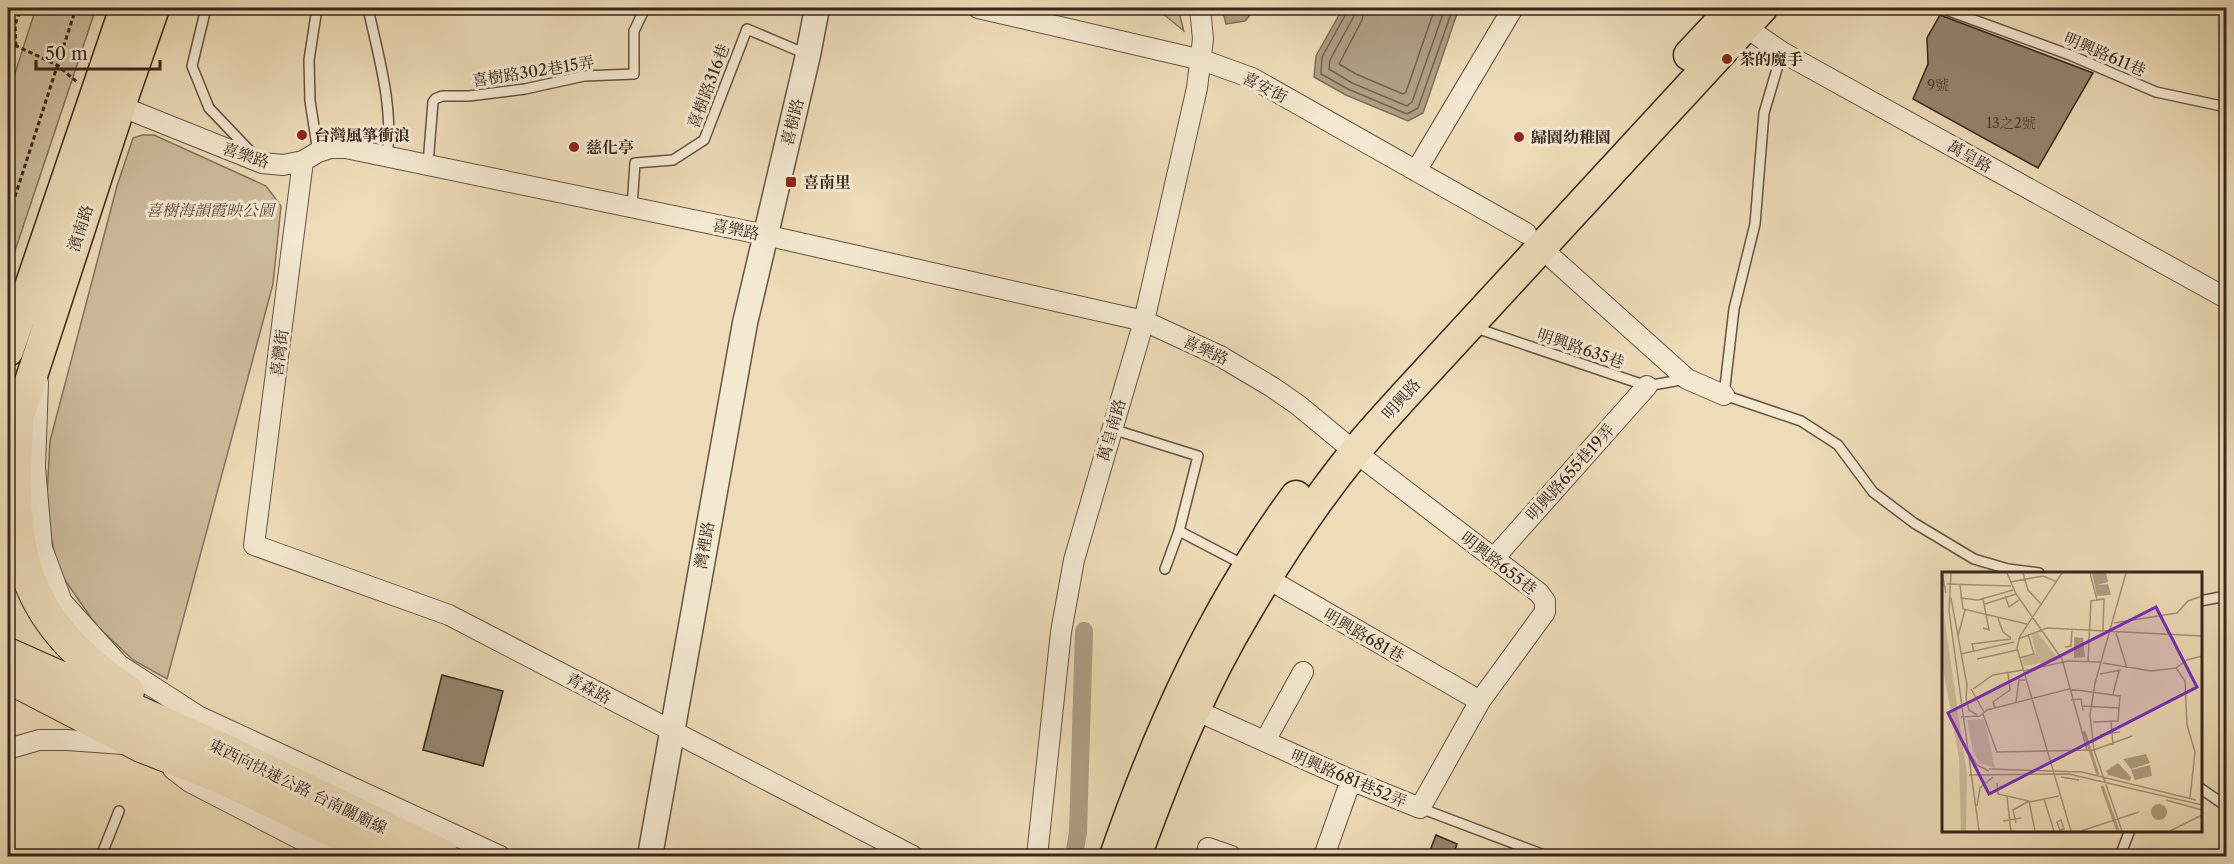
<svg xmlns="http://www.w3.org/2000/svg" width="2234" height="864" viewBox="0 0 2234 864" font-family="'Libre Caslon Text','Noto Serif TC',serif">
  <rect width="100%" height="100%" fill="#eddcb7"/>
  <filter id="stains"><feTurbulence type="fractalNoise" baseFrequency=".00333" numOctaves="4"/><feColorMatrix values="0 0 0 0 .2 0 0 0 0 .09 0 0 0 0 .02 0 0 0 .5 -.17"/></filter>
  <radialGradient id="worn" r=".72"><stop offset=".6" stop-color="#630" stop-opacity="0"/><stop offset="1" stop-color="#630" stop-opacity=".3"/></radialGradient>
  <!-- green -->
  <path fill="#cebd9d" stroke="#83725e" stroke-width="1.5" d="M36,8H96L8,272V95Z
    M1156,8H1178L1184,32V31Z
    M142,135H154L266,186L281,206L273,284L167,679L133,660L96,625L58,570L46,514L50,441L117,186L133,138Z"/>
  <!-- water -->
  <path fill="#af9e83" stroke="#7f6e5b" stroke-width="1.5" d="M1222,8H1256L1245,21L1226,24Z
    M1343,8H1459L1423,113L1408,121L1346,95L1314,77L1316,56Z"/>
  <g fill="none" stroke-linecap="round" stroke-linejoin="round">
    <!-- shore -->
    <path stroke="#746250" stroke-width="1.5" d="M1348,8L1347,12L1322,57L1321,74L1348,89L1407,114L1418,108L1453,8
      M1355,8L1354,16L1330,60L1329,69L1352,83L1407,106L1412,102L1445,8
      M1364,8L1362,20L1339,64L1356,74L1403,94L1406,92L1435,8"/>
    <!-- canal -->
    <path stroke="#af9e83" stroke-width="18" d="M1074,856L1078,832L1084,631"/>
  </g>
  <!-- building -->
  <path fill="#96856e" stroke="#38261e" stroke-width="1.5" d="M1940,15L2093,73L2038,168L1913,99L1928,64L1927,38Z
    M442,675L503,691L483,766L423,750Z
    M1436,835L1457,844L1453,856H1428Z"/>
  <g fill="none" stroke-linecap="round" stroke-linejoin="round">
    <defs>
      <path id="service" d="M206,8L192,66L209,108L252,153
        M317,8L309,60L310,101L318,152
        M368,8C378,55 394,107 387,156
        M1941,8L2070,55L2156,92L2226,107
        M1782,52L1764,113L1755,224L1734,309L1724,395L1801,421L1838,445L1873,492L1914,523L1974,559L2008,569L2039,573
        M428,164L433,102L435,99L442,96H469L525,89L584,76L634,74V31L645,8
        M632,207L635,163L673,160L704,140L747,29L806,54
        M1473,327L1647,386L1686,379
        M1112,429L1198,456L1179,531L1165,569
        M1179,531L1246,566
        M2200,601L2226,596
        M2200,788L2226,806
        M1420,808L1547,856
        M101,856L119,811
        M2120,856L2130,830"/>
      <path id="minor" d="M978,8L1202,60L1252,78L1526,233
        M1735,20L1782,52L2226,298
        M110,102L262,163L283,165L303,161L318,152L331,148H346L765,235L1144,321L1220,356L1272,387L1298,405L1355,452L1539,593L1545,601V612L1480,701L1420,808L1351,780L1195,710
        M303,161L254,545L449,615L913,856
        M1416,171L1513,8
        M1540,247L1687,379L1724,395
        M38,382L35,467L42,548L62,602L119,665L198,716L500,856
        M1494,558L1647,386
        M1256,572L1480,701
        M1265,741L1303,672
        M8,749L39,740H67L124,744
        M173,769L190,782L333,856
        M1208,848L1231,856
        M1037,856L1061,632L1074,560L1144,321L1197,88L1203,39L1200,8
        M1324,856L1351,780"/>
      <path id="tertiary" d="M650,856L745,323L808,55L817,8"/>
      <path id="primary" d="M1689,55L1733,8
        M8,351L125,8
        M9,446L120,106L154,8
        M1115,856C1160,727 1214,607 1296,496
        M1136,856C1163,782 1192,708 1231,638C1267,574 1308,510 1355,452C1371,432 1389,413 1406,394L1762,8"/>
      <path id="trunk" d="M17,422C10,550 16,615 128,692
        M8,654L224,750L443,856
        M8,677L141,746L223,778L384,856"/>
    </defs>
    <!-- service casing -->
    <use href="#service" stroke="#655444" stroke-width="12"/>
    <!-- minor casing -->
    <use href="#minor" stroke="#655444" stroke-width="22"/>
    <!-- tertiary casing -->
    <use href="#tertiary" stroke="#655444" stroke-width="27"/>
    <!-- primary casing -->
    <use href="#primary" stroke="#38261e" stroke-width="33"/>
    <!-- trunk casing -->
    <use href="#trunk" stroke="#38261e" stroke-width="34"/>
    <!-- path -->
    <path stroke="#38261e" stroke-width="3" stroke-dasharray="4.5 3" stroke-linecap="butt" d="M8,42L57,65L77,82
      M16,46L15,25L21,8
      M8,218L76,8"/>
    <!-- service -->
    <use href="#service" stroke="#f3e8d0" stroke-width="9"/>
    <!-- minor -->
    <use href="#minor" stroke="#f3e8d0" stroke-width="20"/>
    <!-- tertiary -->
    <use href="#tertiary" stroke="#f3e8d0" stroke-width="24"/>
    <!-- primary -->
    <use href="#primary" stroke="#eddcb7" stroke-width="30"/>
    <!-- trunk -->
    <use href="#trunk" stroke="#eddcb7" stroke-width="32"/>
  </g>
  <!-- markers -->
  <g fill="#8f2418" stroke="#f3e8d0" stroke-width="2">
    <circle cx="1727" cy="59" r="6"/>
    <circle cx="302" cy="135" r="6"/>
    <circle cx="1519" cy="137" r="6"/>
    <circle cx="574" cy="147" r="6"/>
    <rect x="785" y="176" width="12" height="12" rx="3"/>
  </g>
  <g text-anchor="middle" stroke-width="6" stroke-linejoin="round" paint-order="stroke">
    <!-- number labels -->
    <g font-size="14" fill="#503e32">
      <text x="1938" y="90">9號</text>
      <text x="2011" y="128">13之2號</text>
    </g>
    <!-- street labels -->
    <g font-size="16" fill="#38261e" stroke="#f3e8d0">
      <text transform="translate(2105 54) rotate(23)" y="6">明興路611巷</text>
      <text transform="translate(533 71) rotate(-9)" y="6">喜樹路302巷15弄</text>
      <text transform="translate(708 86) rotate(-69)" y="6">喜樹路316巷</text>
      <text transform="translate(1265 87) rotate(27)" y="6">喜安街</text>
      <text transform="translate(792 122) rotate(-76)" y="6">喜樹路</text>
      <text transform="translate(246 155) rotate(18)" y="6">喜樂路</text>
      <text transform="translate(1970 156) rotate(29)" y="6">萬皇路</text>
      <text transform="translate(80 228) rotate(-72)" y="6">濱南路</text>
      <text transform="translate(736 229) rotate(12)" y="6">喜樂路</text>
      <text transform="translate(1581 348) rotate(19)" y="6">明興路635巷</text>
      <text transform="translate(1206 350) rotate(25)" y="6">喜樂路</text>
      <text transform="translate(279 353) rotate(-83)" y="6">喜灣街</text>
      <text transform="translate(1401 399) rotate(-48)" y="6">明興路</text>
      <text transform="translate(1111 430) rotate(-74)" y="6">萬皇南路</text>
      <text transform="translate(1570 472) rotate(-48)" y="6">明興路655巷19弄</text>
      <text transform="translate(704 545) rotate(-80)" y="6">灣裡路</text>
      <text transform="translate(1499 563) rotate(38)" y="6">明興路655巷</text>
      <text transform="translate(1364 635) rotate(30)" y="6">明興路681巷</text>
      <text transform="translate(589 688) rotate(28)" y="6">青森路</text>
      <text transform="translate(1349 778) rotate(23)" y="6">明興路681巷52弄</text>
      <text transform="translate(298 786) rotate(26)" y="6">東西向快速公路 台南關廟線</text>
    </g>
    <!-- poi labels -->
    <g font-size="16" font-weight="bold" fill="#38261e" stroke="#f3e8d0" text-anchor="start">
      <text x="1739" y="65">茶的魔手</text>
      <text x="314" y="141">台灣風箏衝浪</text>
      <text x="1531" y="143">歸園幼稚園</text>
      <text x="586" y="153">慈化亭</text>
      <text x="803" y="188">喜南里</text>
    </g>
    <!-- park labels -->
    <g font-size="16" font-style="italic" fill="#5e4c3e" stroke="#f3e8d0">
      <text x="210" y="216">喜樹海韻霞映公園</text>
    </g>
  </g>
  <!-- overview -->
  <g transform="translate(1942 572)">
    <rect width="260" height="260" fill="#eddcb7"/>
    <path d="M0,30L25,202L24,259H19L17,186L0,91ZM89,61H96L117,88L82,94L80,86L94,82ZM41,147L44,154L53,196L38,191L31,180L25,148Z" fill="#cebd9d"/>
    <path d="M150,1H164L166,10L155,13L166,12L169,23L155,24ZM132,65L141,66L143,85L132,86ZM204,182L208,191L189,197L181,187ZM176,191L189,205L188,209L166,203L164,199ZM208,193L210,204L193,208L189,198ZM209 240a8 8 0 1 1 16 0a8 8 0 1 1-16 0Z" fill="#af9e83"/>
    <path fill="none" stroke="#af9e83" stroke-width="3" d="M142,159L156,203M160,214L176,259"/>
    <path fill="none" stroke="#a5937a" stroke-width="1.5" d="M0,1L4,21M9,1L7,39L37,259M65,1L74,22L120,87L145,178M81,1L86,18L100,33M120,1L78,64L75,76L129,259M148,1L155,28M68,10L101,4L115,10M5,12L69,14M18,13L21,37L85,52M63,24L67,35L77,28M9,26L25,113L24,127L27,138L35,143M18,26L36,28L71,18M43,32L74,22M56,46L61,60L69,66M172,51L235,41L246,29L260,24M41,56L47,58L41,27M174,61L185,96M16,64L23,38M76,67L105,56L260,64M123,75L129,74L130,57M32,80L30,72L69,67M19,82L72,70M77,86L92,82L86,62M35,87L75,78M146,90L149,29L162,27L161,59M161,91L209,99L234,96L243,109L245,153L253,180L248,226M234,96L245,88L260,84M81,99L126,89L159,90M158,102L179,98M29,117L42,140M31,117L51,103L81,98M171,122L177,99M129,128L139,127L141,139M74,130L77,108H83M141,134L177,136M53,136L51,130L68,118L66,101M41,142L55,180L152,178L190,164M19,145L38,144L45,138L127,117L178,124L176,149L151,150M169,150L171,173M158,163L178,160M27,180L35,193L47,199M47,197L140,200L254,228M27,203L127,202L260,233M119,205L137,208M55,211L56,222L87,229L93,259M65,225L69,259M102,227L112,259M224,228L260,238M87,230L117,224M35,234L38,216L51,205M61,249L79,246M74,251L71,238L87,229M117,259L118,258L122,257L119,248L115,250L118,258M139,259L197,240M180,259L152,178L148,143L153,111L184,1M228,259L260,243"/>
    <path fill="#7b2cbf" fill-opacity="0.15" stroke="#7b2cbf" stroke-width="3" d="M214,35L255,115L47,222L6,141Z"/>
    <rect width="260" height="260" fill="none" stroke="#38261e" stroke-width="3"/>
  </g>
  <!-- margin -->
  <rect width="2234" height="864" fill="none" stroke="#eddcb7" stroke-width="30"/>
  <rect x="9" y="9" width="2216" height="846" fill="none" stroke="#38261e" stroke-width="3"/>
  <rect x="15" y="15" width="2204" height="834" fill="none" stroke="#38261e" stroke-width="1.5"/>
  <!-- scale -->
  <path d="M36 60v9h124v-9" fill="none" stroke="#38261e" stroke-width="3"/>
  <text x="45" y="60" font-size="18" fill="#38261e" stroke="#f3e8d0" stroke-width="4.5" paint-order="stroke">50 m</text>
  <rect width="100%" height="100%" filter="url(#stains)"/>
  <rect width="100%" height="100%" fill="url(#worn)"/>
</svg>
